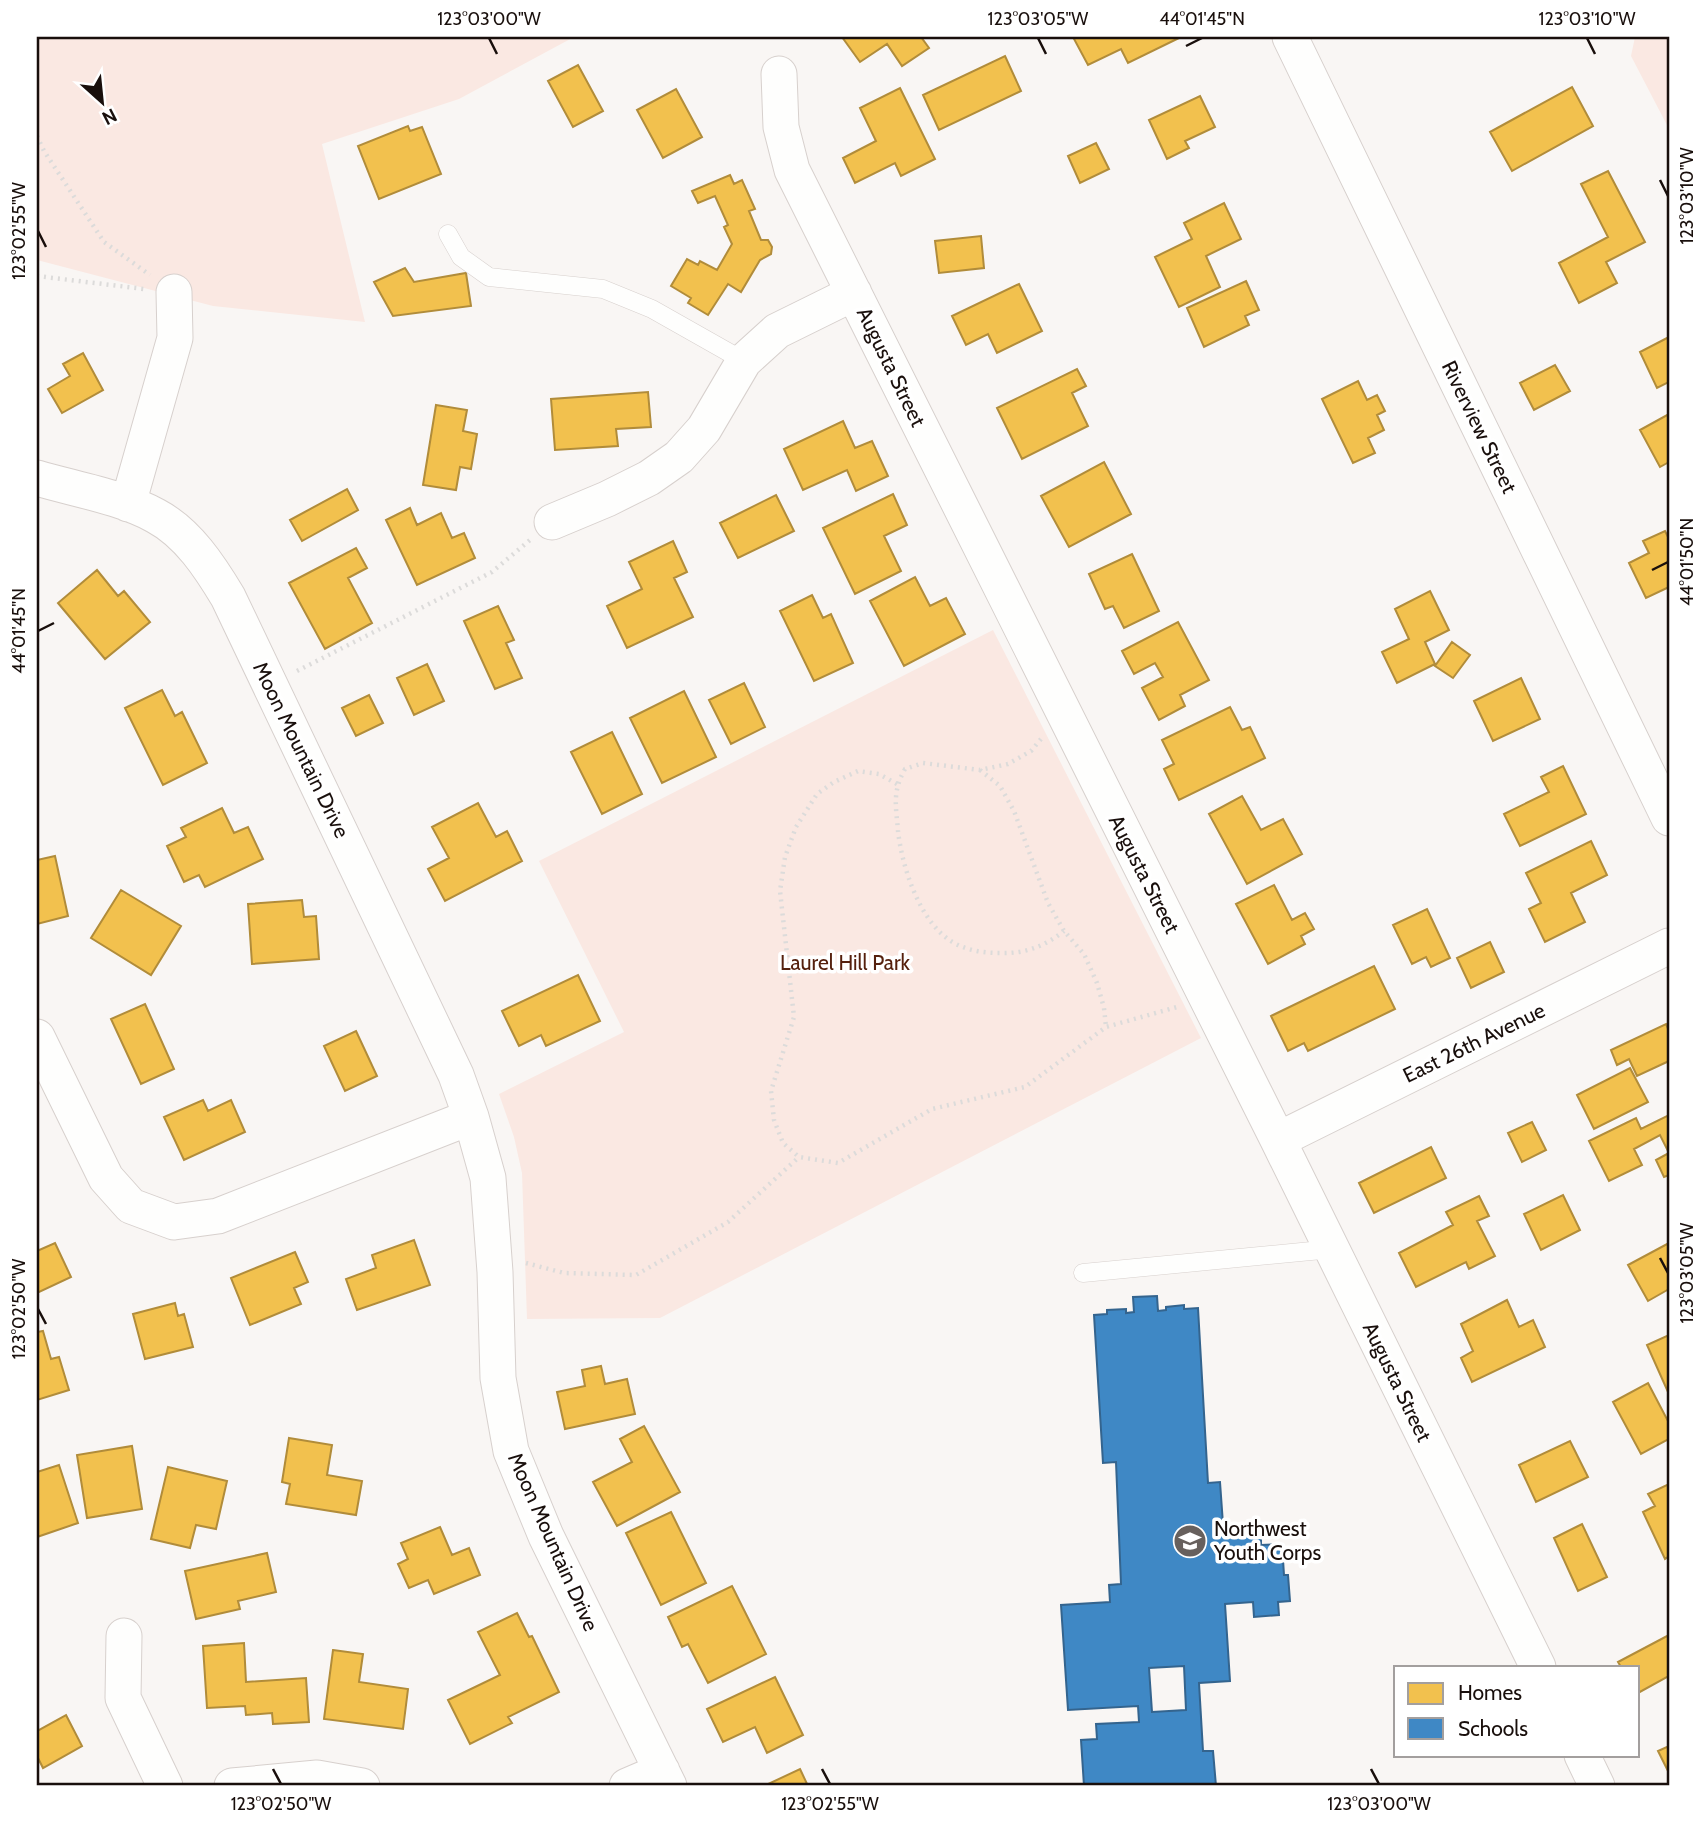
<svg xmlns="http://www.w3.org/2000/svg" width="1706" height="1823" viewBox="0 0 1706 1823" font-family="Cabin,sans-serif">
  <rect width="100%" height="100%" fill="#f9f6f4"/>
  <!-- green -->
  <path fill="#fae8e2" d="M37,37H574L459,99L322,144L365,322L213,306L37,260Z
    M1635,37H1669V129L1631,56Z
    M993,630L1201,1038L660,1318L527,1319L522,1173L514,1137L499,1094L624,1032L539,861Z"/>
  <!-- homes -->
  <path fill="#f2c14e" stroke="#b18c3a" stroke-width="2" d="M842,37H921L929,48L902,66L887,44L860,62Z
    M1073,37H1181L1128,63L1121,49L1088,65Z
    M1005,56L1021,91L939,130L923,95Z
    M578,65L603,111L573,127L548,81Z
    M1572,87L1593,126L1512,171L1490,132Z
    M900,88L935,159L901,176L895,163L855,183L843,158L876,141L860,108Z
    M676,89L702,137L663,158L637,110Z
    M1200,96L1215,127L1185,141L1189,148L1167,159L1149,120Z
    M408,126L410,131L422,127L441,174L379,199L358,146Z
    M1096,143L1109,169L1080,183L1068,156Z
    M1608,171L1645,242L1606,262L1617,283L1579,303L1559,263L1608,237L1581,184Z
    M730,175L734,184L742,180L755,209L749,211L761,240H768L772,247L771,254L760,260L741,292L728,284L708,315L688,303L691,298L671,286L687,259L698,265L700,261L717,270L732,244L724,227L728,225L715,196L698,203L692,191Z
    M1224,203L1241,239L1206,256L1220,287L1179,307L1155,257L1192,239L1184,223Z
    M981,236L984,268L939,273L935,241Z
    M405,268L414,282L466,273L471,306L393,316L374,282Z
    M1246,281L1259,310L1245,316L1249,325L1204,347L1187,308Z
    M1019,284L1042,331L997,353L988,334L966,345L952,316Z
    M1669,337V382L1657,388L1640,352Z
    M83,353L103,390L62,413L48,389L70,376L63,364Z
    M1555,365L1570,391L1534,410L1520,383Z
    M1077,369L1086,386L1072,393L1088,426L1022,459L997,408Z
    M1358,381L1367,400L1377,395L1385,411L1377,415L1384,430L1368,438L1375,453L1353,463L1322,399Z
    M648,392L651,427L616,429L618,446L555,450L551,399Z
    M436,405L467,410L463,431L477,434L471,469L460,467L456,490L423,485Z
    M1669,414V462L1660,467L1640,430Z
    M843,421L855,448L872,441L888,476L856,491L847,470L803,490L784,449Z
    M1104,462L1131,514L1069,547L1041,496Z
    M347,489L358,510L302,541L290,520Z
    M893,494L907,525L884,536L901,571L855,594L823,528Z
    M776,495L794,531L738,558L720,523Z
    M410,508L417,525L441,513L452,538L464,533L475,558L417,585L386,520Z
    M1665,531L1669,539V587L1646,598L1629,563L1649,553L1643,541Z
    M673,541L687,572L674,578L693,617L627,648L607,606L642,589L629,562Z
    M356,548L367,568L348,578L372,623L325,649L289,583Z
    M1132,554L1159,611L1124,628L1113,606L1105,609L1089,574Z
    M97,570L118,596L124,591L150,622L105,659L58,603Z
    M915,577L930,606L946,598L965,634L904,666L870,601Z
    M1430,591L1449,630L1425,642L1435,664L1397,683L1382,652L1409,639L1395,609Z
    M812,595L823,618L831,614L853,663L814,681L780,611Z
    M498,606L514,640L506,643L522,678L495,689L464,621Z
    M1178,622L1209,680L1180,695L1185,706L1159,720L1142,688L1163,677L1155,663L1134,674L1122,651Z
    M1452,642L1470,655L1453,678L1435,666Z
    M427,664L444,701L414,715L397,678Z
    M1521,678L1540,719L1493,741L1474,701Z
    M744,683L765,727L731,744L709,700Z
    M162,690L175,716L182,712L207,763L163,785L125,708Z
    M684,691L716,757L662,783L630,718Z
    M369,695L383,723L356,736L342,708Z
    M1230,707L1242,730L1250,727L1265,758L1179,800L1164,769L1174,764L1162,740Z
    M612,732L642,794L602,814L571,752Z
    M1563,766L1586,814L1520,846L1504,814L1549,792L1541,777Z
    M1242,796L1261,830L1283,819L1302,854L1247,884L1209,814Z
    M478,803L496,837L507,831L522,861L445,901L428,869L449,858L432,827Z
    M222,808L234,833L248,827L263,859L205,887L199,875L184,882L167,846L186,837L181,828Z
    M1591,841L1607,875L1571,893L1585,922L1545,942L1529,909L1541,903L1526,873Z
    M55,856L68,916L37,924V860Z
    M1274,885L1292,920L1305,913L1314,929L1301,936L1305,944L1268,964L1236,904Z
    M121,890L181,926L151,975L91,938Z
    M302,900L304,917L316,916L319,959L252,964L248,904Z
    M1427,909L1450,958L1431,967L1426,957L1412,964L1393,925Z
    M1490,942L1504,972L1471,988L1457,958Z
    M1374,966L1395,1009L1308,1051L1304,1043L1288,1051L1271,1016Z
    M578,975L600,1021L546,1046L541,1035L519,1046L502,1011Z
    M145,1004L174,1069L141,1084L111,1019Z
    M1666,1024L1669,1031V1061L1637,1076L1629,1059L1617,1065L1611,1050Z
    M356,1031L377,1076L345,1091L324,1046Z
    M1630,1068L1648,1102L1594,1129L1577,1095Z
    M203,1100L208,1111L231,1100L245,1132L184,1160L164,1117Z
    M1669,1115V1175L1664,1177L1656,1160L1669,1153L1660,1135L1634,1149L1642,1165L1609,1181L1589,1141L1636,1118L1641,1129Z
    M1532,1122L1546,1150L1522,1162L1508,1133Z
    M1431,1147L1446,1178L1374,1213L1359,1183Z
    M1563,1195L1580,1230L1541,1250L1524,1214Z
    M1479,1196L1489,1216L1477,1221L1495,1256L1469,1269L1466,1262L1416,1287L1399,1253L1453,1225L1446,1212Z
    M414,1240L430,1285L357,1310L346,1279L376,1268L372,1255Z
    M55,1243L71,1277L37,1293V1251Z
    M1669,1243V1289L1648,1301L1628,1265Z
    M295,1252L308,1282L294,1288L301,1304L250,1325L231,1278Z
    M1507,1300L1519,1327L1533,1320L1545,1347L1472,1382L1461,1358L1473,1351L1461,1324Z
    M175,1303L178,1316L184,1314L193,1347L145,1359L133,1314Z
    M43,1331L51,1359L59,1357L69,1390L37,1400V1332Z
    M1669,1335V1391L1668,1392L1647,1345Z
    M601,1366L605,1384L627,1379L635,1414L565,1429L557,1392L585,1386L582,1370Z
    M1648,1383L1669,1423V1439L1641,1454L1613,1402Z
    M644,1426L680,1492L617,1526L593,1482L632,1462L620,1439Z
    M289,1438L332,1445L327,1475L362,1481L356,1515L286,1504L290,1484L282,1482Z
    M1570,1441L1588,1477L1536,1502L1519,1465Z
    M132,1446L142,1509L87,1518L77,1455Z
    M59,1465L78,1523L37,1537V1472Z
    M168,1467L227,1481L216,1529L196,1525L190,1548L151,1539Z
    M1669,1484V1556L1665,1559L1643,1512L1655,1506L1648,1494Z
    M671,1512L706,1583L661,1605L626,1533Z
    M1582,1524L1607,1577L1578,1591L1554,1538Z
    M440,1527L452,1555L469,1548L480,1575L434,1594L428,1580L409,1588L398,1564L408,1559L401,1543Z
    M267,1553L276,1592L238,1601L240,1609L196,1619L185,1571Z
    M732,1586L766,1654L708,1683L688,1644L682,1647L668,1617Z
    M517,1613L529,1637L532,1636L559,1692L508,1717L512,1723L470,1744L448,1700L500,1675L478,1632Z
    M1669,1635V1676L1638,1693V1667H1621L1618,1662Z
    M244,1643L246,1682L306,1678L309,1722L273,1724L272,1713L246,1715L245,1706L207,1708L203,1646Z
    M333,1650L363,1654L359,1682L408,1689L403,1729L324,1719Z
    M775,1677L803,1735L767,1753L755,1727L723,1742L707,1709Z
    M66,1715L82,1746L43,1768L37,1756V1731Z
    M1669,1746V1773L1658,1751Z
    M800,1769L808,1786H764Z"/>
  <!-- schools -->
  <path fill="#3f88c5" stroke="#34648e" stroke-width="2" fill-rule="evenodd" d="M1157,1296L1158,1311L1166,1310V1307L1184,1305V1309L1198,1308L1208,1483L1220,1482L1224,1538L1261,1535V1545L1282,1544L1284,1575H1288L1290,1601L1278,1602L1279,1615L1254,1617L1253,1602L1225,1604L1230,1681L1199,1683L1203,1751H1213L1216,1786H1084L1081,1740L1097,1739L1096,1724L1139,1722L1138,1706L1068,1710L1061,1605L1110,1602L1109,1585L1121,1584L1116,1462L1103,1463L1094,1315L1107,1314V1310L1126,1309V1313L1134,1312L1133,1297ZM1184,1666L1186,1710L1152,1712L1149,1668Z"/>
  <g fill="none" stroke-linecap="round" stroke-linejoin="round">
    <defs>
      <path id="service" d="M448,234L461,257L489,277L603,289L652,309L744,361
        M1083,1273L1332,1249"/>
      <path id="minor" d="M1290,37L1669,818
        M779,74L781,127L792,170L1278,1140L1538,1667
        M37,478C74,489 122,497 156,516C188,533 210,567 228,597L456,1075L471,1117L488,1178L495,1272L498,1378L511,1451L546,1536L669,1786
        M128,504L175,338L174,292
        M552,522L607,499L649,478L679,457L704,429L744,361L777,331L854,293
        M37,1037L106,1178L131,1206L174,1222L218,1216L471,1117
        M1278,1140L1669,946
        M124,1636L123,1698L165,1786
        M1582,1755L1597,1786
        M232,1786L317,1778L362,1786
        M627,1786L662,1771"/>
    </defs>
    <!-- service casing -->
    <use href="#service" stroke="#d7d0cd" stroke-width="19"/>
    <!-- minor casing -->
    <use href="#minor" stroke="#d7d0cd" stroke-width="37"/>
    <!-- path -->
    <path stroke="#dcdbda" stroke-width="4.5" stroke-dasharray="2 5" stroke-linecap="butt" d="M37,136L44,151L104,242L150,275
      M37,276L144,289
      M297,671L492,572L530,540
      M1041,739L1031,751L1008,764L980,770L923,763L905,769C892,792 896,806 898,831C902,867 920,924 954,943C969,951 984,953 1000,953C1025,954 1045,946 1064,931
      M980,770L1000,786L1014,811L1048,903L1064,931L1084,954L1097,983L1104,1008L1106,1027
      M897,784L879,774L858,771L834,782L817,794L796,827L785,857L780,891L794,1017L771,1091L774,1120L783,1143L799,1157L838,1163L932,1109L1025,1087L1106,1027L1177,1007
      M526,1263L564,1273L636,1275L728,1222L799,1157"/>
    <!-- service -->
    <use href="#service" stroke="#fefefd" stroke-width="18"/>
    <!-- minor -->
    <use href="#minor" stroke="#fefefd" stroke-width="35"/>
  </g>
  <!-- ticks -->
  <path fill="none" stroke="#190f0c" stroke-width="2.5" d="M489,38L497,54M1038,38L1046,54M1587,38L1595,54M1186,46L1202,38M1660,180L1668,196M38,231L46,247M1652,570L1668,562M38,631L54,623M1660,1258L1668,1273M38,1309L46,1324M273,1769L281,1784M822,1769L830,1784M1371,1769L1379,1784"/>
  <!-- icons -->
  <defs>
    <symbol id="school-disc" viewBox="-11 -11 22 22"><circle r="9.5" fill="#67605d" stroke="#fff"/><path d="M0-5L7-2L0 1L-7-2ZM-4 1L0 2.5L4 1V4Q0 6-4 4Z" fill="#fff"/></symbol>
  </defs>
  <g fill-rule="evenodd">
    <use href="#school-disc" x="1171" y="1522" width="38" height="38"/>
  </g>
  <g text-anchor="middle" stroke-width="7" stroke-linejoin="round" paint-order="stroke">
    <!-- street labels -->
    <g font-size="21" fill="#190f0c" stroke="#fff">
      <text transform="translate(891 367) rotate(64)" y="7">Augusta Street</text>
      <text transform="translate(1479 427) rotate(64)" y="7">Riverview Street</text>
      <text transform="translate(301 750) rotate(64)" y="7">Moon Mountain Drive</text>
      <text transform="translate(1144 874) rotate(63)" y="7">Augusta Street</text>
      <text transform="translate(1474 1043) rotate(-26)" y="7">East 26th Avenue</text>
      <text transform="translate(1397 1382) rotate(64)" y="7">Augusta Street</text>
      <text transform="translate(553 1542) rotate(66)" y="7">Moon Mountain Drive</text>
    </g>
    <!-- park labels -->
    <g font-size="21" fill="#55200d" stroke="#fff">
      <text x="845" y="970">Laurel Hill Park</text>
    </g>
    <!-- poi labels -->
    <g font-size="21" fill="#190f0c" stroke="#fff" text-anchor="start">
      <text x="1214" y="1536">Northwest<tspan x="1214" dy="24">Youth Corps</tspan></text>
    </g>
  </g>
  <!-- border -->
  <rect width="1706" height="1823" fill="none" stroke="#ffffff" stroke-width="77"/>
  <!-- legend -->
  <rect x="1394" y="1666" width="245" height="91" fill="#ffffff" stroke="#a39f9e" stroke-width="2"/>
  <rect x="1408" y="1683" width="35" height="21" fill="#f2c14e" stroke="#a39f9e" stroke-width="2"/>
  <text x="1458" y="1700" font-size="21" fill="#190f0c">Homes</text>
  <rect x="1408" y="1718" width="35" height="21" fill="#3f88c5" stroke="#a39f9e" stroke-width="2"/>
  <text x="1458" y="1736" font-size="21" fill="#190f0c">Schools</text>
  <!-- north arrow -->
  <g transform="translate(102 102) rotate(153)" stroke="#ffffff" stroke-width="5" paint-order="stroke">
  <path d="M0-5L12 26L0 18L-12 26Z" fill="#190f0c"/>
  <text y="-10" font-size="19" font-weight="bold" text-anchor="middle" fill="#190f0c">N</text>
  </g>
  <rect x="38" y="38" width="1630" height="1746" fill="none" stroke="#190f0c" stroke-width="2.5"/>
  <g font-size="18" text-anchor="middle" fill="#190f0c">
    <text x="489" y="25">123°03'00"W</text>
    <text x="1038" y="25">123°03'05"W</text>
    <text x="1202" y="25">44°01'45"N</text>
    <text x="1587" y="25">123°03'10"W</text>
    <text transform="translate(1687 196) rotate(-90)" y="6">123°03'10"W</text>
    <text transform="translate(19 231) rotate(-90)" y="6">123°02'55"W</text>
    <text transform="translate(1687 562) rotate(-90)" y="6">44°01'50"N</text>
    <text transform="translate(19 631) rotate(-90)" y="6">44°01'45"N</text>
    <text transform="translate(1687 1273) rotate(-90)" y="6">123°03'05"W</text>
    <text transform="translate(19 1309) rotate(-90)" y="6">123°02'50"W</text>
    <text x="281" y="1810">123°02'50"W</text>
    <text x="830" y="1810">123°02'55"W</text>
    <text x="1379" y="1810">123°03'00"W</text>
  </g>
</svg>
